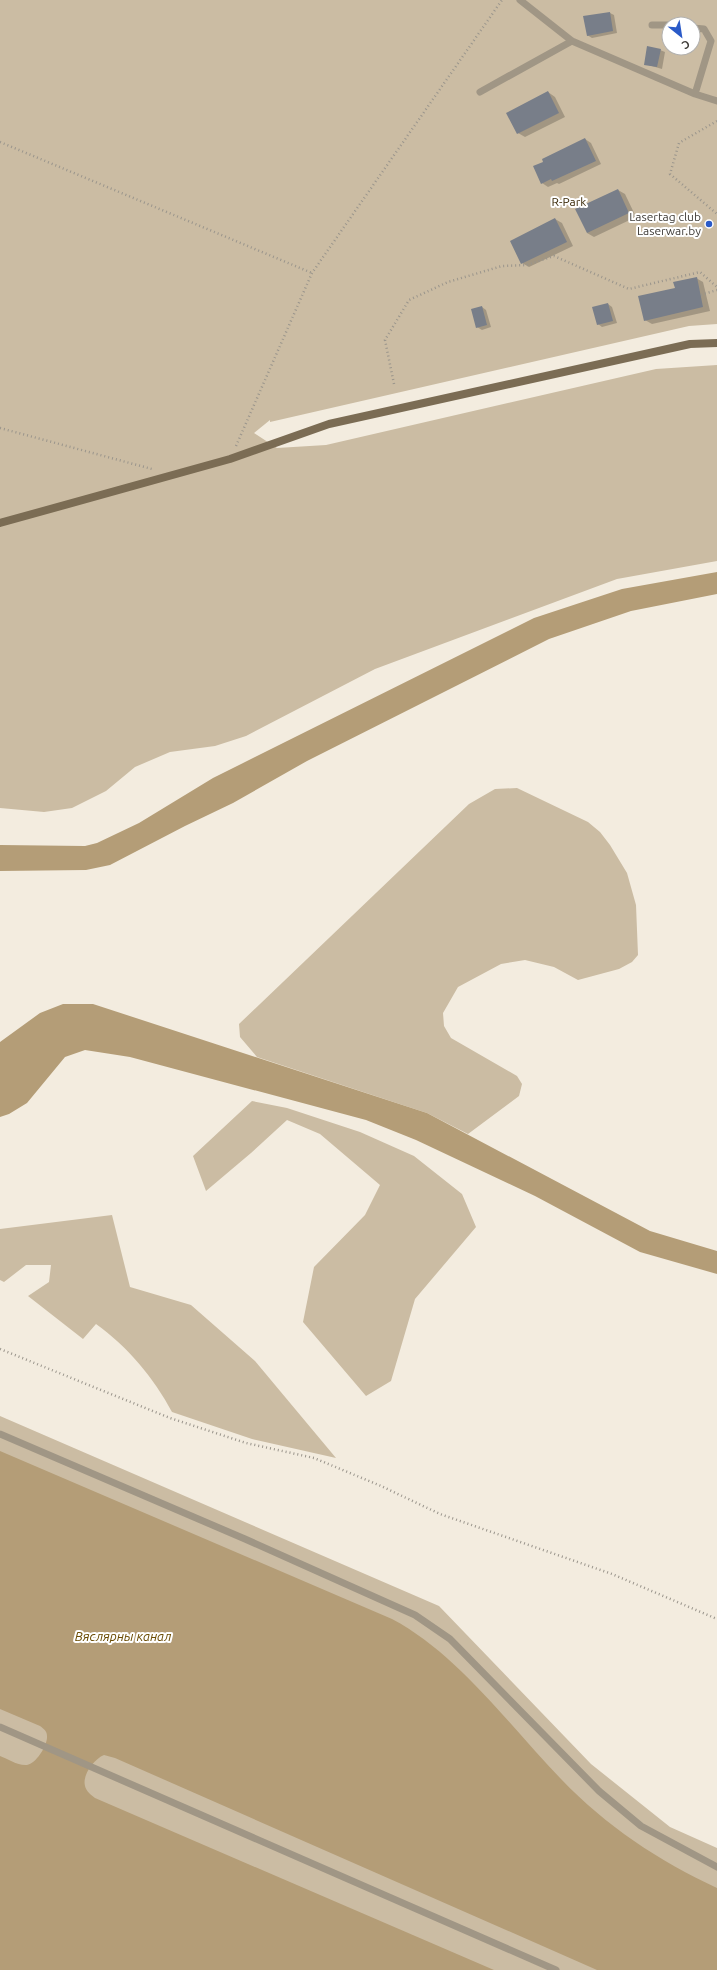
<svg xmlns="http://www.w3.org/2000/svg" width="717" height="1970" viewBox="0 0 717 1970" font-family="Ubuntu,sans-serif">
  <rect width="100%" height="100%" fill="#f3ecdf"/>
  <!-- green -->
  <path fill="#cbbca3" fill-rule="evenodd" d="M0,0H717V324L689,326L270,422V420L254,433L277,448L326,445L656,369L717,365V561L617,579L375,669L246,736L215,746L170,752L135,767L106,791L72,808L44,812L0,808ZM669,24H693V48H669Z
    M517,788L588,822L600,832L610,845L627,873L636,905L638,955L632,962L619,969L578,980L554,967L525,960L501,964L458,987L443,1013L444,1026L451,1038L517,1076L522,1084L519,1096L468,1134L427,1113L257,1057L240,1037L239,1024L469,804L495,789Z
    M252,1101L287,1108L360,1132L414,1156L462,1194L476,1227L415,1299L391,1381L366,1396L303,1322L314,1267L365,1215L380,1185L320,1134L287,1120L251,1153L206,1191L193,1156Z
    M112,1215L130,1287L191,1305L255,1361L336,1458L252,1439L172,1412C154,1378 127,1346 96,1324L83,1339L28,1296L49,1282L51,1265H26L4,1282L0,1280V1229Z
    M0,1416L439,1606L591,1764L670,1827L717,1848V1970H0Z"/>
  <!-- water -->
  <path fill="#b49d77" d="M717,572V594L631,611L549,639L307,761L233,803L185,826L110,865L86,870L0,871V845L85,846L97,843L139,823L213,778L534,618L622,589Z
    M63,1004H93L427,1113L650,1231L717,1251V1274L640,1252L535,1196L416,1140L366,1120L130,1057L85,1050L65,1057L27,1103L9,1114L0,1117V1042L40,1013Z
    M0,1451L392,1619C458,1654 509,1725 561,1779C606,1826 659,1861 717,1888V1970H597L115,1758L104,1755C94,1759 82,1775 85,1786C86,1791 91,1795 95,1798L494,1970H0V1756C8,1759 18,1766 27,1765C36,1764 48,1745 47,1736C47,1731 44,1729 40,1726L0,1709Z"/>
  <!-- shadow -->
  <path fill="#0003" d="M610,13L614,15L617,33L592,38L587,35Z
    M660,50L665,52L662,69L645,64Z
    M548,92L555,97L565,117L525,137L518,133Z
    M585,139L591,143L601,164L559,184L557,183L548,187L542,183L544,162Z
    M618,190L625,194L636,217L594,237L587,233Z
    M555,219L562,223L573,246L529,267L522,263Z
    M696,278L703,282L710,311L652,324L645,320Z
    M608,304L612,307L617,323L602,327L598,324Z
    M482,307L486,310L491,327L482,330L477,327Z"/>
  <!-- building -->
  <path fill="#787e89" d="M610,12L613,31L587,36L583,16Z
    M647,46L661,49L657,67L644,65Z
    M548,91L559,113L517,134L506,113Z
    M585,138L596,161L552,181L551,179L541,184L533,166L543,162L542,159Z
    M618,189L629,213L587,233L575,209Z
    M555,218L567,242L521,264L510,241Z
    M697,277L703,307L644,321L638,296L675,288L673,282Z
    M608,303L613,321L597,325L592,307Z
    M482,306L487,325L476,328L471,309Z"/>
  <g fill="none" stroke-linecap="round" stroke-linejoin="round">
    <!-- path -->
    <path stroke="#9a958c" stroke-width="2.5" stroke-dasharray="1 3" stroke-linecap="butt" d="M717,121L679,143L670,174L717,214
      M0,142L312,273
      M701,295L717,290
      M394,384L385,340L409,300L448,282L502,266L527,265L554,256L629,289L700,272L717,287
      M0,428L152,469
      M236,446L312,273L502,0
      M0,1349L170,1418L246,1443L314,1458L381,1486L440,1514L612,1574L717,1619"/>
    <!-- lane -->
    <path stroke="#a09685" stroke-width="7" d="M520,0L572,41L695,94L717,101
      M652,25H669
      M693,28L704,29L711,41L695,94
      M480,92L572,41
      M0,1434L245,1539L415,1615L450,1639L599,1791L641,1826L717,1867
      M0,1727L556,1970"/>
    <!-- secondary -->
    <path stroke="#7b6c54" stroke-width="8" d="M0,523L230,459L329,424L690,344L717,343"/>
  </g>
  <!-- markers -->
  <circle fill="#2a5ac8" stroke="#fff" stroke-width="1.5" cx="709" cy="224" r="4"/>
  <g text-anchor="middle" stroke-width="4" stroke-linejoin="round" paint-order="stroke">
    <!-- park labels -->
    <g font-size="12" fill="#382705" stroke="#fff">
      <text x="569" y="206">R-Park</text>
    </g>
    <!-- poi labels -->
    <g font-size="12" fill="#3e3b37" stroke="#fff" text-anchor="end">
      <text x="701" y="221">Lasertag club<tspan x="701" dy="14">Laserwar.by</tspan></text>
    </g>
    <!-- water labels -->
    <g font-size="13" font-style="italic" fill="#6a4b02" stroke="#fff">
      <text x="123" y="1641">Вяслярны канал</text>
    </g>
  </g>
  <!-- north arrow -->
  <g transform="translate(681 36) rotate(150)"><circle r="19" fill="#ffffff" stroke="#b2b1af"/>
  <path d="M0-3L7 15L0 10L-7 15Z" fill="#2a5ac8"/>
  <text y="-6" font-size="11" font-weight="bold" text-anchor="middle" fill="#3e3b37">С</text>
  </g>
</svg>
